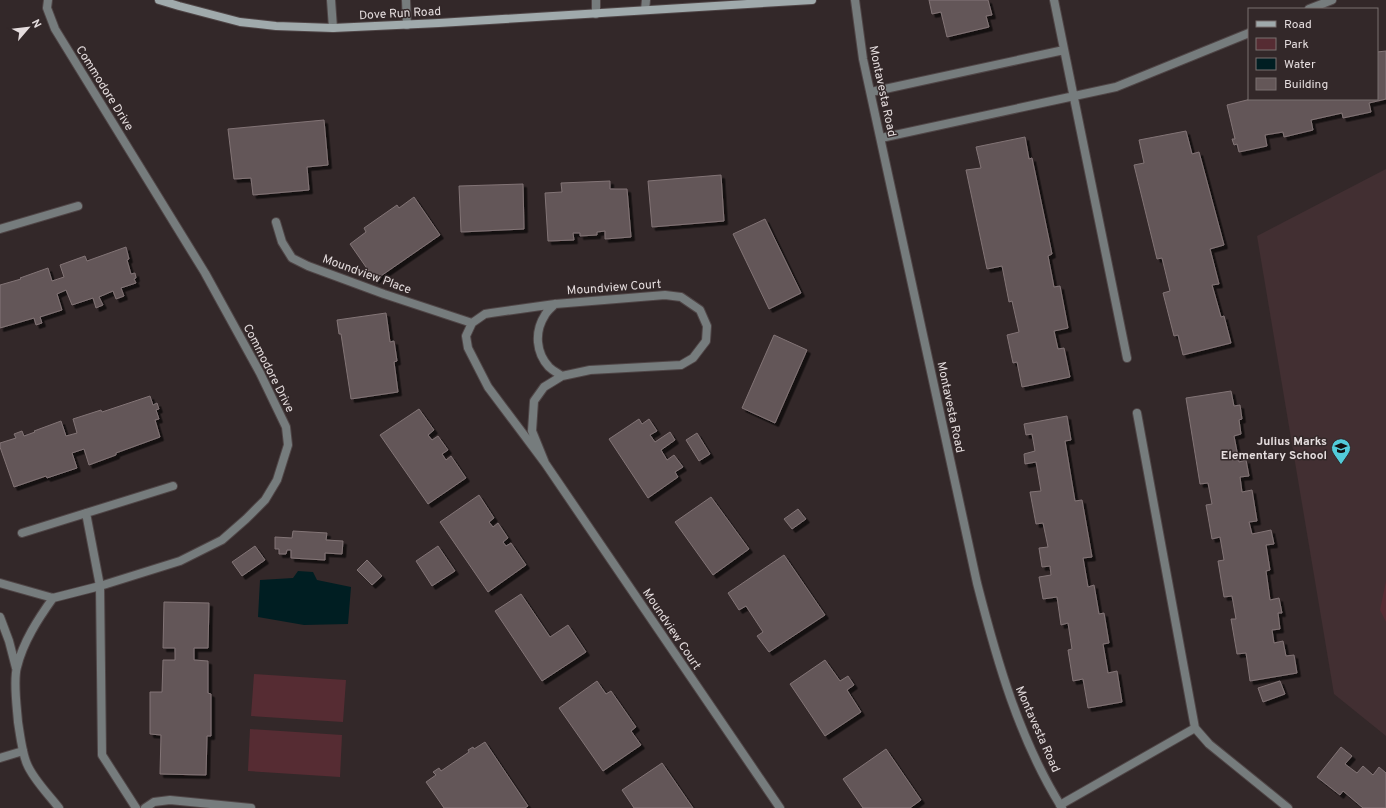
<svg xmlns="http://www.w3.org/2000/svg" width="1386" height="808" viewBox="0 0 1386 808" font-family="Overpass,sans-serif">
  <defs>
    <filter id="shadow"><feDropShadow dx="3.5" dy="3.5" stdDeviation="0" flood-color="#0009"/></filter>
  </defs>
  <rect width="100%" height="100%" fill="#332829"/>
  <!-- built -->
  <path fill="#422f32" d="M1386,169V736L1334,694L1257,236Z"/>
  <!-- green -->
  <path fill="#562c33" d="M1386,581V622L1380,610Z
    M254,674L346,680L343,722L251,716Z
    M250,729L342,735L340,777L248,771Z"/>
  <!-- water -->
  <path fill="#001e22" d="M298,571L313,572L317,580L351,587L348,624L304,625L258,617L260,580L293,578Z"/>
  <!-- building -->
  <path fill="#645758" stroke="#827476" filter="url(#shadow)" d="M929,0H988L992,15L986,16L989,27L947,37L941,12L932,14Z
    M1386,51V99L1369,103L1371,112L1343,118L1342,113L1311,120L1313,130L1284,137L1283,132L1265,135L1267,146L1239,152L1237,144L1234,145L1232,139H1235L1227,105L1251,99H1377V52Z
    M324,120L328,165L307,167L309,190L253,195L251,178L234,179L228,129Z
    M1186,131L1192,154L1199,152L1224,245L1210,249L1219,284L1212,285L1221,317L1224,316L1231,343L1183,355L1178,335L1174,336L1163,293L1170,291L1162,258L1157,259L1134,165L1144,163L1139,140Z
    M1025,137L1029,159L1032,158L1052,254L1048,256L1054,287L1060,286L1068,328L1054,331L1058,349L1064,348L1070,377L1022,387L1017,362L1013,363L1007,335L1019,332L1012,301L1009,302L1002,266L987,269L966,170L981,168L976,147Z
    M721,175L724,221L652,227L648,181Z
    M610,181V189H627L631,237L605,239V231L597,232V235L580,236V233H573L574,240L548,241L545,193L562,192L561,183Z
    M523,184L524,229L461,232L459,186Z
    M414,197L440,235L375,280L350,244L366,232L364,228L397,205L399,208Z
    M765,219L801,293L769,309L733,234Z
    M126,247L129,259L127,260L131,274L135,273L136,278L134,279L136,283L121,288L124,296L116,299L113,291L99,297L103,305L96,308L93,298L72,305L66,290L57,294L62,310L40,317L42,323L36,325L34,318L0,328V285L21,279L20,278L48,268L52,281L64,277L60,265L85,256L87,261Z
    M386,313L390,342L394,341L397,361L394,362L398,392L351,399L341,334H339L337,320Z
    M774,335L807,350L775,423L742,408Z
    M1231,391L1234,406L1240,405L1242,419L1239,420L1241,434L1234,436L1239,462L1246,460L1249,476L1240,477L1242,492L1252,490L1257,521L1249,522L1252,534L1271,530L1274,544L1266,545L1270,570L1266,571L1270,600L1279,598L1282,613H1278L1280,629L1272,630L1274,643L1283,641L1286,656L1294,655L1297,673L1250,681L1246,653L1237,654L1231,619H1236L1232,596L1224,597L1218,561L1224,560L1220,537L1212,539L1206,505L1212,504L1208,483L1200,484L1186,398Z
    M150,396L153,405L157,403L159,409L156,410L159,419L155,420L160,437L116,453V455L89,465L84,449L72,453L77,468L47,478L46,476L14,487L0,447V443L16,438L14,434L22,431L24,436L35,432L34,431L61,421L66,436L77,433L73,419L101,410L102,412Z
    M419,409L434,430L428,435L432,440L438,436L448,450L442,454L446,460L451,456L466,478L428,504L380,435Z
    M1067,416L1071,440L1065,441L1075,501L1082,500L1092,557L1083,558L1088,587L1094,585L1099,614L1104,613L1109,643L1103,644L1108,673L1117,671L1122,702L1088,708L1083,679L1073,681L1068,650L1072,649L1068,623L1061,625L1057,597L1043,599L1039,577L1051,575L1050,566L1042,567L1039,548L1048,547L1043,523L1036,524L1030,492L1041,491L1036,462L1025,464L1024,454L1035,451L1032,434L1026,435L1024,424Z
    M639,419L642,424L649,419L657,431L650,435L655,442L670,432L675,440L661,450L667,460L674,455L683,467L675,472L678,477L648,498L609,439Z
    M697,433L710,454L699,461L686,440Z
    M479,495L494,518L489,522L493,527L498,523L508,538L503,542L506,546L511,543L526,565L488,592L440,522Z
    M711,497L749,549L713,575L675,522Z
    M798,509L806,519L792,529L784,519Z
    M293,531L327,533L326,540L343,541L342,554L325,553V560L291,558V550H287L286,554H279V549H275V537L292,538Z
    M255,546L265,560L242,576L232,562Z
    M438,546L455,571L432,586L416,561Z
    M784,555L825,615L769,652L757,636L763,632L746,606L739,610L728,593Z
    M367,560L382,576L372,585L357,570Z
    M521,594L550,637L568,625L586,652L542,681L495,611Z
    M164,602L209,603L208,648H194V660L208,661V693L211,694V736H207L206,775L160,774L161,735L150,734V692H162L163,660H175V648H163Z
    M825,660L840,681L848,676L854,685L847,690L861,712L825,736L790,684Z
    M597,681L606,694L611,691L636,727L631,731L641,745L603,771L559,708Z
    M1280,681L1285,694L1263,702L1258,688Z
    M485,742L528,806L525,808H444L426,782L436,775L433,772L439,768L441,771L469,752L468,750L473,747L474,749Z
    M1341,747L1352,756L1345,764L1357,773L1363,766L1373,775L1379,767L1386,773V808H1363L1343,791L1340,795L1317,777Z
    M886,749L921,800L910,808H863L843,779Z
    M662,763L693,808H634L622,790Z"/>
  <g fill="none" stroke-linecap="round" stroke-linejoin="round">
    <defs>
      <path id="lane" d="M331,0L333,28
        M406,0L407,25
        M596,0V14
        M1054,0L1127,358
        M1309,9L1332,0
        M645,10L646,0
        M871,92L1064,50
        M881,138L1116,87L1249,33
        M0,229L78,206
        M1137,413L1195,728L1209,744L1288,808
        M86,513L100,586L102,755L136,808
        M22,533L173,486
        M0,758L23,751
        M1060,805L1195,728
        M145,808L154,802L170,800L251,808"/>
      <path id="street" d="M855,0L863,59L977,583C997,661 1019,739 1062,808
        M276,222L282,242L292,258L308,266L384,294L472,323
        M555,304C552,307 547,311 545,315C534,332 536,353 549,367C553,371 558,373 562,376
        M545,463L532,431L534,401L544,387L562,376L590,370L681,365L693,358L706,341L707,326L700,310L681,297L665,295L555,304L491,313L485,314L472,323L466,336L468,348L488,387L545,463L780,808
        M0,583L53,598L100,586L180,561L222,540L246,519L265,500L277,480L288,445L286,427L260,373L205,273L55,29L47,8L48,0
        M53,598C38,619 23,642 17,667C13,681 17,708 18,722C20,734 22,753 27,764C33,779 49,795 59,808
        M0,617L9,641L16,668"/>
      <path id="secondary" d="M159,0L179,6L240,22L276,26L333,28L439,23L812,0"/>
    </defs>
    <!-- lane casing -->
    <use href="#lane" stroke="#4f4546" stroke-width="10"/>
    <!-- street casing -->
    <use href="#street" stroke="#4f4546" stroke-width="10"/>
    <!-- secondary casing -->
    <use href="#secondary" stroke="#4f4546" stroke-width="10"/>
    <!-- lane -->
    <use href="#lane" stroke="#767c7d" stroke-width="8"/>
    <!-- street -->
    <use href="#street" stroke="#767c7d" stroke-width="8"/>
    <!-- secondary -->
    <use href="#secondary" stroke="#a0aaac" stroke-width="8"/>
  </g>
  <!-- icons -->
  <defs>
    <symbol id="school-pin" viewBox="-11 -11 22 30"><path d="M0 17L-7.5 6A9.5 9.5 0 1 1 7.5 6Z" fill="#52cbd9" stroke="#332829"/><path d="M0-5L7-2L0 1L-7-2ZM-4 1L0 2.5L4 1V4Q0 6-4 4Z" fill="#111"/></symbol>
  </defs>
  <g fill-rule="evenodd">
    <use href="#school-pin" x="1330" y="437" width="22" height="30"/>
  </g>
  <g text-anchor="middle" stroke-width="3" stroke-linejoin="round" paint-order="stroke">
    <!-- street labels -->
    <g font-size="12" fill="#e5ddde" stroke="#332829">
      <text transform="translate(400 13) rotate(-3)" y="4">Dove Run Road</text>
      <text transform="translate(105 88) rotate(58)" y="4">Commodore Drive</text>
      <text transform="translate(883 91) rotate(78)" y="4">Montavesta Road</text>
      <text transform="translate(367 274) rotate(20)" y="4">Moundview Place</text>
      <text transform="translate(614 287) rotate(-4)" y="4">Moundview Court</text>
      <text transform="translate(269 368) rotate(63)" y="4">Commodore Drive</text>
      <text transform="translate(951 407) rotate(78)" y="4">Montavesta Road</text>
      <text transform="translate(672 629) rotate(56)" y="4">Moundview Court</text>
      <text transform="translate(1038 729) rotate(66)" y="4">Montavesta Road</text>
    </g>
    <!-- poi labels -->
    <g font-size="12" font-weight="bold" fill="#e5ddde" stroke="#332829" text-anchor="end">
      <text x="1327" y="445">Julius Marks<tspan x="1327" dy="14">Elementary School</tspan></text>
    </g>
  </g>
  <!-- legend -->
  <rect x="1248" y="8" width="130" height="92" fill="#332829" stroke="#7a7071"/>
  <rect x="1256" y="21" width="20" height="6" fill="#a0aaac" stroke="#7a7071"/>
  <text x="1284" y="28" font-size="12" fill="#e5ddde">Road</text>
  <rect x="1256" y="38" width="20" height="12" fill="#562c33" stroke="#7a7071"/>
  <text x="1284" y="48" font-size="12" fill="#e5ddde">Park</text>
  <rect x="1256" y="58" width="20" height="12" fill="#001e22" stroke="#7a7071"/>
  <text x="1284" y="68" font-size="12" fill="#e5ddde">Water</text>
  <rect x="1256" y="78" width="20" height="12" fill="#645758" stroke="#7a7071"/>
  <text x="1284" y="88" font-size="12" fill="#e5ddde">Building</text>
  <!-- north arrow -->
  <g transform="translate(28 28) rotate(62)" stroke="#332829" stroke-width="3" paint-order="stroke">
  <path d="M0-3L7 15L0 10L-7 15Z" fill="#e5ddde"/>
  <text y="-6" font-size="11" font-weight="bold" text-anchor="middle" fill="#e5ddde">N</text>
  </g>
</svg>
